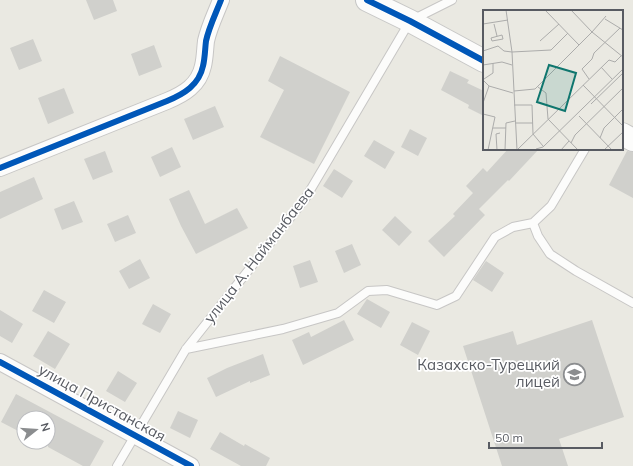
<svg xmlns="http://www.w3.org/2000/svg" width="633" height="466" viewBox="0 0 633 466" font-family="Mulish,sans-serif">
  <rect width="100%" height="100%" fill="#eae9e2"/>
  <!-- building -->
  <path fill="#d0d0cc" d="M86,0H113L117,11L94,20Z
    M33,39L42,61L19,70L10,48Z
    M154,45L162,67L139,76L131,54Z
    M280,56L350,92L314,164L260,137L284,90L268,81Z
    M450,71L469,80L467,83L484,91V116L468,108L469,105L441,90Z
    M64,88L74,113L48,124L38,98Z
    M215,106L224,127L193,140L184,119Z
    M410,129L427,138L418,156L401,147Z
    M374,140L395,152L385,169L364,156Z
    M172,147L181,167L160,177L151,157Z
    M508,149H539L509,181L508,180L479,209L485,215L444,257L428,241L455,216L453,214L473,193L466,186L483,168L487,172Z
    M105,151L113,172L93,180L84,159Z
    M627,151L633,152V198L609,185Z
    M334,169L353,181L342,198L323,186Z
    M34,177L43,199L0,219V192Z
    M189,190L205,224L237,208L248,228L196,254L181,226L169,199Z
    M74,201L83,222L62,230L54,209Z
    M128,215L136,233L115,242L107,224Z
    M395,216L412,232L399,246L382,230Z
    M352,244L361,265L344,273L335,251Z
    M140,259L150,278L129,289L119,271Z
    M310,260L318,282L300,288L293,266Z
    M486,261L504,273L492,292L473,280Z
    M44,290L66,302L54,323L32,311Z
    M367,299L390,312L381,328L357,314Z
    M153,304L171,314L160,333L142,324Z
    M0,310L23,324L12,343L0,336Z
    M344,320L354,340L303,365L292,340L309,332L311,337Z
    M592,320L624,417L559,439L568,466H502L463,346L513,331L517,345Z
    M412,322L430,331L418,355L400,345Z
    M48,331L70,344L55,369L33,356Z
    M263,354L270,375L250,383V381L216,397L207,378L227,368Z
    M118,371L137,383L125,402L106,391Z
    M16,394L104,441L90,466H83L48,447V418H24V434L1,422Z
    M178,411L198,420L190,438L170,428Z
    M220,432L244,446L245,444L270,458L266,466H241L210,449Z"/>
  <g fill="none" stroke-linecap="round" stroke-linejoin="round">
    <defs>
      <path id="lane" d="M533,223L538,236L550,254L576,271L633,303
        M186,349L283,329L338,313L368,291L387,290L437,305L456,296L495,237L513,227L533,223L551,206L585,149
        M117,466L186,349L305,199L410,21L452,0"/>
      <path id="street" d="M0,168L167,101C184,94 199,85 203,66C205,58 205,49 206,41C209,27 216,13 221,0
        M0,362L191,466"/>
      <path id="secondary" d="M367,0L410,21L484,61
        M622,134L633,140"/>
    </defs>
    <!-- lane casing -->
    <use href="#lane" stroke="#c7c6c5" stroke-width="10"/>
    <!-- street casing -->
    <use href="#street" stroke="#c7c6c5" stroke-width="18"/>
    <!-- secondary casing -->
    <use href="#secondary" stroke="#c7c7c6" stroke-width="24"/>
    <!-- lane -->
    <use href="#lane" stroke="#fcfcfb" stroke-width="8"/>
    <!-- street -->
    <use href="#street" stroke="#fcfcfb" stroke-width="16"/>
    <!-- secondary -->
    <use href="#secondary" stroke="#fcfcfb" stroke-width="22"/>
    <defs>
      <path id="cycleway" d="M367,0L410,21L484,61
        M0,168L167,101C184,94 199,85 203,66C205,58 205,49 206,41C209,27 216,13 221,0
        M0,362L191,466"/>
    </defs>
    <!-- cycleway casing -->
    <use href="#cycleway" stroke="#fff" stroke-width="8"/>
    <!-- cycleway -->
    <use href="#cycleway" stroke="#0057b8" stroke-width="6"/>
  </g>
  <!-- icons -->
  <defs>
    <symbol id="school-ring" viewBox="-11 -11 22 22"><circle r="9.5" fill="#fff" stroke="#8b8d8f" stroke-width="1.5"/><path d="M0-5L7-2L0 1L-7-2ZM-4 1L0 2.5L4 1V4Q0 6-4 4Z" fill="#8b8d8f"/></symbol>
  </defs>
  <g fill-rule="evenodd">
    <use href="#school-ring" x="562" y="362" width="25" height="25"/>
  </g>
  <g text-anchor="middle" stroke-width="3.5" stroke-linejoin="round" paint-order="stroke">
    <!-- street labels -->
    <g font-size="15" fill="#585b62" stroke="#fff">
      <text transform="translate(259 255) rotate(-52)" y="5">улица А. Найманбаева</text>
      <text transform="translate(102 403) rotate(29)" y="5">улица Пристанская</text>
    </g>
    <!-- poi labels -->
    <g font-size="15" fill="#585b62" stroke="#fff" text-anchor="end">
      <text x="560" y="370">Казахско-Турецкий<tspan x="560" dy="17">лицей</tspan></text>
    </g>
  </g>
  <!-- overview -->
  <g transform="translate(483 10)">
    <rect width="140" height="140" fill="#eae9e2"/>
    <path fill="none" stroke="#acacab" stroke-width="1" d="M23,0L29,42L34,140M62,0L96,35L109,22L140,47M88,0L109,22L123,6M122,9L140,20M0,14L25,10M11,14L14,26M19,25L20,29L9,31L8,28ZM57,31L76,14M0,41L15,36L21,41L29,42L68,40L85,23M0,55L19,52L29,55M118,57L129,69M1,69L10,63V53M106,69L99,59L109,49L111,43L137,18M0,70L6,76L30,83M100,75L140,116M55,77L63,83L65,109L95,140M31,81L52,79L96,35M0,93L6,76M108,94L140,63M31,95H49L50,124L60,136M0,104L12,107L5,140M96,106L129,140M32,113H50M10,118H23M117,128L121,118L139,100M88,133L92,125L140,78M35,139L126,50L132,52L138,46M53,139L60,137L140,59M14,140L13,124L17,123M22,140L23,113L32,111M78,140L86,131M121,140L140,122"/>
    <path fill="#0f766e" fill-opacity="0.15" stroke="#0f766e" stroke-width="2" d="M66,55L93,63L82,101L54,92Z"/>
    <rect width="140" height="140" fill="none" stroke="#585b62" stroke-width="2"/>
  </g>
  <!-- north arrow -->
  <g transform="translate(36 430) rotate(73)"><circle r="19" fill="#ffffff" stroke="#bcbdc0"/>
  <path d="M0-3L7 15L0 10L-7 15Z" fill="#8b8d8f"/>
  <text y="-6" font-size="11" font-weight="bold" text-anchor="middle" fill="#585b62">N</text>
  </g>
  <!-- scale -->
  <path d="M489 442v6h113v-6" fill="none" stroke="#585b62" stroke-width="2"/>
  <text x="495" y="442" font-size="12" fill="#585b62" stroke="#ffffff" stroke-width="3" paint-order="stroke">50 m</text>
</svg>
